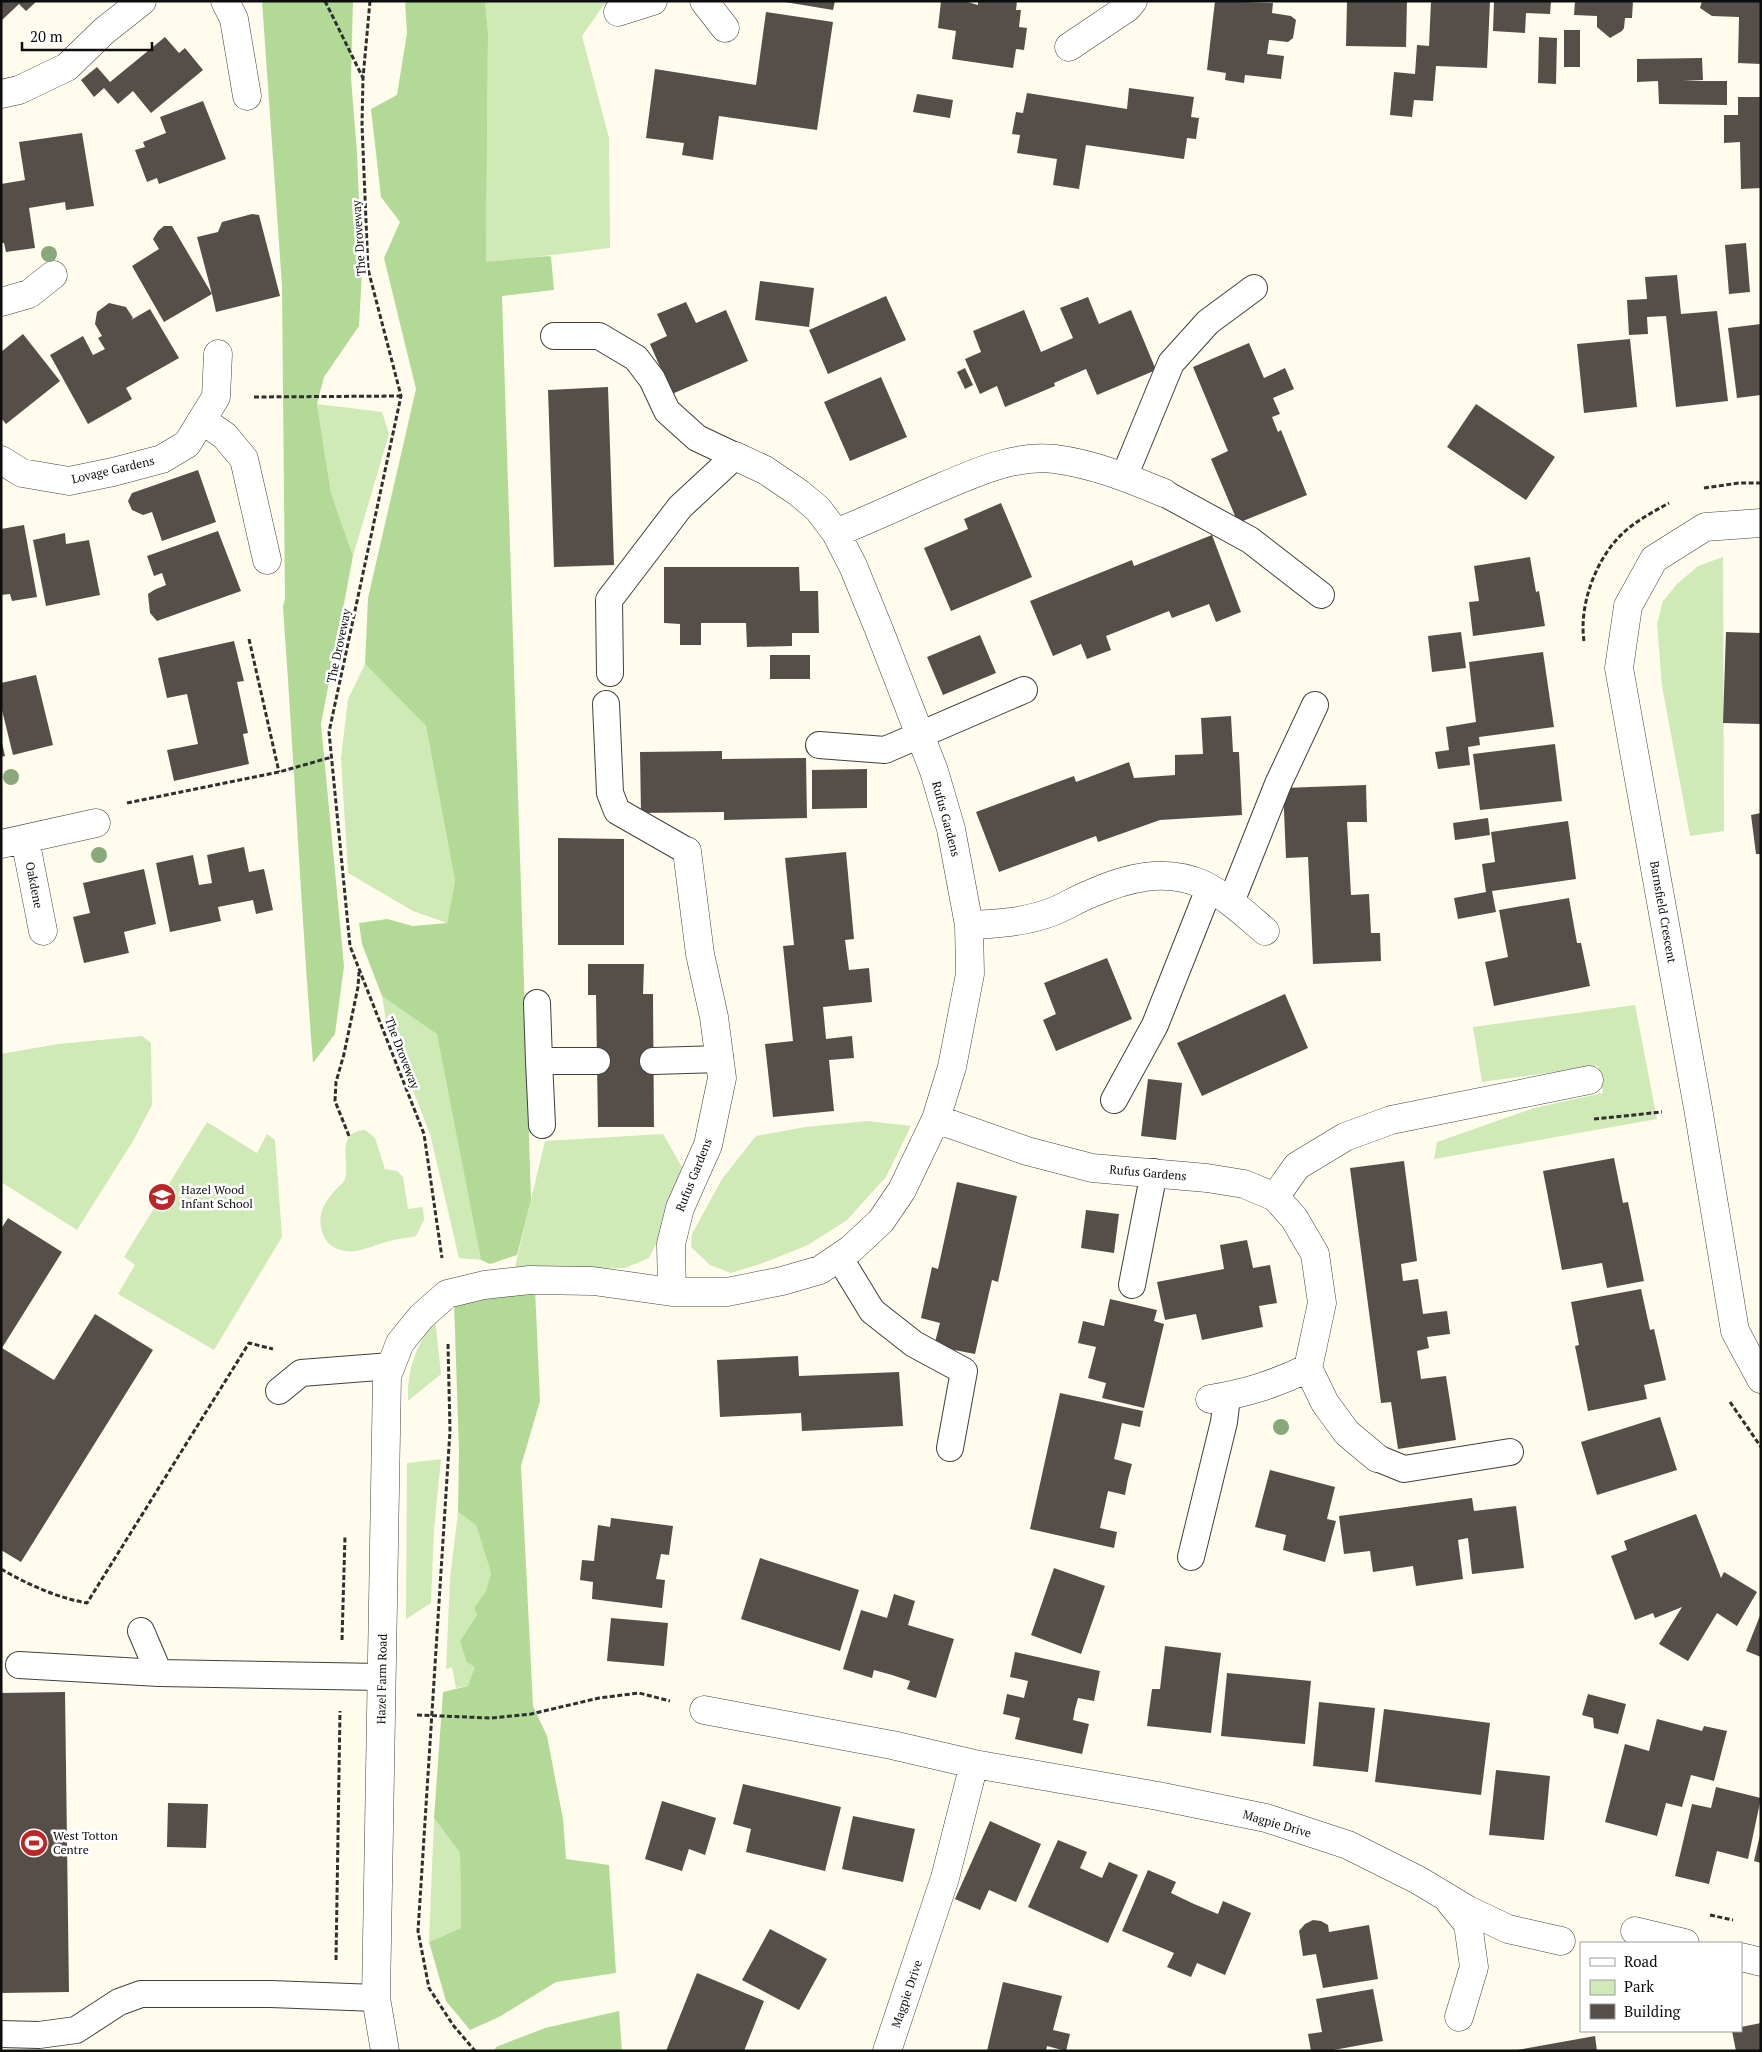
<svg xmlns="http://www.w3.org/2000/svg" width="1762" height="2052" viewBox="0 0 1762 2052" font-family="'PT Serif',serif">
  <rect width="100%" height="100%" fill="#fffced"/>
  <!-- green -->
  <path fill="#cfe9b7" d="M485,1H612L603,6L582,36L609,138L610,248L486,263L488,33Z
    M317,404L382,412L389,434L353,556L331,493Z
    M1723,557L1724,831L1690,836L1662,686L1657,624L1663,601L1677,584L1698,566Z
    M365,664L426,726L455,881L447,923L413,911L348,873L341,758L348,699Z
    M382,996L437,1029L481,1260L459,1258L430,1134L386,1021Z
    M1635,1005L1657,1119L1434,1159L1437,1142L1534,1108L1603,1093L1598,1066L1482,1082L1473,1027Z
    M142,1036L151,1043L152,1105L133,1141L77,1230L1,1182V1054L58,1044Z
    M868,1121L911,1126L886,1177L847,1220L808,1245L763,1263L731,1273L710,1265L691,1247L692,1234L722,1179L756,1136L805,1127Z
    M207,1122L257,1153L267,1134L275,1140L282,1237L214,1350L118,1294L135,1265L124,1257Z
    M365,1130L375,1138L385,1169L397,1171L403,1177L408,1209L423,1207L424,1220L416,1236C408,1238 399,1238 390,1241C371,1245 352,1259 332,1246C326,1242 322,1234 321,1227C318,1210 327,1199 338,1187C341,1185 344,1182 345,1179C350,1161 335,1132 365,1130Z
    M663,1134L682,1167L658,1240L649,1258L625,1268L514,1271L545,1141Z
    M435,1318L441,1374L408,1401C407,1367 417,1346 435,1318Z
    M441,1459L434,1529L431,1603L406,1619L407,1463Z
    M458,1512L476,1525L491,1573L486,1591L474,1608L477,1615L460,1641L476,1667L468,1686L456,1688L452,1667L446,1669L450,1579Z
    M434,1818L460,1853L461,1928L429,1942Z"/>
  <!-- forest -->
  <path fill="#b2da96" d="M262,1H353L351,78L357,153L362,272L359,326L324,377L317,404L331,493L353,556L321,724L344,966L335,1034L313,1063C301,911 294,759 283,607L285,599L282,286Z
    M405,1H485L488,33L486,262L548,256L551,257L554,290L502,296L531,1200L517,1255L490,1264L481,1260L437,1034L382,996L362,944L359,923L387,919L413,926L447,923L455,881L426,726L365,664L368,598L416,389L384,258L400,222L381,197L371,109L397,95L407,33Z
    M535,1288L540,1401L521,1466L533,1706L547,1736L563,1819L566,1859L609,1865L616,1973L556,1982L499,2017L470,2030L446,2001L429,1942L461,1928L460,1853L434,1818L443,1692L468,1686L475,1667L467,1662L460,1641L477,1615L474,1608L486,1591L491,1573L476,1525L458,1512L459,1451L454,1302Z
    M619,2011L622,2051H494L496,2047L545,2028Z"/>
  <!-- building -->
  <path fill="#564f49" d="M1,1H37L26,11L19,4L1,21Z
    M779,1H835L833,10Z
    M941,1H964L978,5V1H1017L1016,10H1021L1019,27L1027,28L1024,50L1016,49L1013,68L952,59L956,31L938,28Z
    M1215,1L1273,3L1272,13L1291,16L1296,20L1293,38L1288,42L1269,40L1267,54L1284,56L1281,79L1245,75L1244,83L1225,80L1226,73L1207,70Z
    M1347,1H1407L1406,47L1346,46Z
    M1431,1H1490L1487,68L1436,66L1433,101L1414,100L1412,117L1390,115L1394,72L1415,74L1417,45L1429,46Z
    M1494,1H1551L1550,14L1526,13L1525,33L1493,31Z
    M1575,1H1633L1632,18H1625L1624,28L1622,31L1610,38L1597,27V16L1574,15Z
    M1702,1H1761V64L1738,63L1739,17L1712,16L1700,8Z
    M766,12L833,22L817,130L719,116L713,160L682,155L684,143L646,138L655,69L756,85Z
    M1564,30H1580V67H1564Z
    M165,37L179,53L185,48L203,70L151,113L133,91L118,104L104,88L94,97L81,80L97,67L110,82Z
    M1539,37L1557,38L1556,84L1538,83Z
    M1702,58L1703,80L1683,81H1727V105L1659,104L1658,81L1637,82V59Z
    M1129,88L1194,97L1191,117L1199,118L1196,139L1187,138L1184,159L1086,145L1079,189L1053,185L1057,159L1017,153L1020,135L1012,134L1016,112L1023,113L1027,93L1127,109Z
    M917,94L953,100L950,118L913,112Z
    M1738,97H1761V188L1741,189L1740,142L1724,143V115H1738Z
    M203,101L226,159L159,184L157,178L147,182L135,150L145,147L143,142L166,133L160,117Z
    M82,133L94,206L66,210L65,202L29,208L35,248L6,252L4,243H1V184L25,180L19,142Z
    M252,214L259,215L280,296L216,312L212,294L164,322L132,266L159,249L153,239L158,231L164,226H172L212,294L197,237L218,232L222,222Z
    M1746,243L1750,292L1729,294L1725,245Z
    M1677,275L1681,314L1717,311L1728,401L1676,407L1666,316L1647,317L1648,334L1629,335L1627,300L1647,299L1645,277Z
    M760,281L814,288L809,327L755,320Z
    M886,296L906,340L828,374L809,330Z
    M1088,297L1099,324L1131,310L1156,370L1097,395L1086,369L1054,383L1055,386L1005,407L997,386L980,394L965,359L981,352L973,331L1024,310L1041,352L1073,338L1060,308Z
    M686,302L696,323L726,310L748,361L672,394L650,344L667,336L657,314Z
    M109,303L126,307L133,318L131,320L150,309L179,358L126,388L132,399L88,424L50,355L83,336L93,355L105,349L98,338L102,336L95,324L97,312Z
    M1761,324V395L1737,398L1728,328Z
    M23,334L60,381L6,424L1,418V352Z
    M1630,339L1637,407L1584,413L1577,344Z
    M1249,343L1264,378L1285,368L1294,389L1273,398L1280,414L1272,417L1278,432L1281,430L1307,495L1238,523L1211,459L1228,451L1193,367Z
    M965,368L973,385L965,389L957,372Z
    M881,377L907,437L850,461L824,402Z
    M608,387L614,565L554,567L548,390Z
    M1476,404L1555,457L1526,500L1447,447Z
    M198,470L216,522L162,541L152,512L143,515L132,510L128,501L132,493Z
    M1001,503L1032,577L951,611L924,548L968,529L964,519Z
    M24,525L37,597L12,601L10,594L1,595V529Z
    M218,531L241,591L157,621L150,613L148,594L154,590L166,585L162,573L154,576L147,556Z
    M65,533L66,544L89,540L100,595L46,606L33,540Z
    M1212,535L1241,612L1216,622L1209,604L1172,618L1169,611L1106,636L1111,650L1087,659L1081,644L1053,656L1030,601L1132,560L1134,566Z
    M1530,557L1536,592L1539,591L1545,626L1473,636L1469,602L1479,601L1474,566Z
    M664,567H799L800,591H818L819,633H792V646L747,647L746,623H701V645H680V624L664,623Z
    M1461,632L1466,668L1432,672L1428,636Z
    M1726,632L1761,633V724L1723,723Z
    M980,635L996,673L943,695L927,657Z
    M234,641L244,681L237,682L248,733L243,734L249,764L174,781L167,750L198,744L187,694L167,698L158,658Z
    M1543,652L1554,727L1479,737L1480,745L1468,747L1470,765L1438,769L1435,752L1449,750L1446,727L1476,722L1469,662Z
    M770,655H810V679H770Z
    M36,675L53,745L13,755L1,706V683Z
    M1231,716L1233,752H1239L1242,815L1160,820L1098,842L1096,836L999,872L976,812L1074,776L1076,782L1129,762L1134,778L1175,775V755L1203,754L1201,718Z
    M1,738L5,756L1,757Z
    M1555,744L1562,801L1480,810L1473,754Z
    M722,751V759L806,758L807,818L724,820V812L641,813L640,752Z
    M867,769V808L812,809V770Z
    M1366,785L1367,822H1347L1351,895L1369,894L1371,933H1380L1381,961L1313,964L1308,857L1286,858L1283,788Z
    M1761,813V854H1756L1751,815Z
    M1488,818L1490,835L1455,840L1453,823Z
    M1568,821L1576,879L1492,891L1496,912L1458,919L1454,898L1486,892L1482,864L1495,862L1491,832Z
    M558,838L624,839V945H558Z
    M244,847L249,872L264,869L273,910L256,914L253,900L218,907L221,921L170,932L156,863L193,855L199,885L212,883L207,855Z
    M846,852L854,939L845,940L849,970L869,968L872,1002L823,1007L826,1039L852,1036L854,1058L829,1060L834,1111L773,1117L765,1044L793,1041L783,946L794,945L785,858Z
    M144,869L156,924L124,932L129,953L84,963L73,917L90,913L83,883Z
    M1569,898L1577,943H1581L1590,986L1494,1006L1485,962L1508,957L1499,910Z
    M1107,958L1132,1019L1056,1051L1043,1020L1056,1014L1044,983Z
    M588,964H644L643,994H653L654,1127H598L596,995H588Z
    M1285,994L1308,1048L1202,1096L1177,1043Z
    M1148,1079L1182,1083L1176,1140L1141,1136Z
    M1614,1158L1623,1203L1628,1202L1644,1281L1607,1288L1602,1263L1562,1270L1543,1171Z
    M1404,1161L1417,1261L1401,1264L1403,1281L1418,1279L1423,1314L1447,1311L1450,1334L1427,1337L1429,1348L1417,1351L1421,1379L1446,1376L1456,1440L1398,1449L1391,1402L1381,1403L1350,1168Z
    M957,1182L1017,1196L998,1282L992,1280L975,1354L934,1346L940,1323L921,1318L932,1267L938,1269Z
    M1086,1210L1119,1214L1114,1253L1081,1248Z
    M8,1218L62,1252L2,1348L54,1380L95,1314L153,1350L21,1562L1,1550V1229Z
    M1247,1240L1253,1268L1270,1265L1277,1303L1259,1306L1263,1327L1202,1340L1196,1314L1165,1320L1157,1282L1224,1269L1220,1245Z
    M1641,1289L1650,1330L1654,1329L1666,1380L1644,1385L1647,1399L1588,1411L1575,1346L1579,1345L1571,1302Z
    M1110,1299L1157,1310L1154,1321L1164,1324L1144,1408L1102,1398L1106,1383L1088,1378L1096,1347L1078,1343L1083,1321L1104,1326Z
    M798,1356L799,1376L899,1372L903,1426L802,1431L801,1413L720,1417L717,1360Z
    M1060,1393L1143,1411L1140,1427L1122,1423L1118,1442L1114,1459L1132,1464L1128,1479L1125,1495L1108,1491L1100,1528L1117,1532L1114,1548L1030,1529Z
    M1660,1417L1677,1470L1597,1495L1581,1442Z
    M1270,1470L1335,1487L1327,1519L1336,1521L1325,1562L1283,1550L1286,1535L1255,1527Z
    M1472,1498L1474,1511L1516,1506L1524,1568L1472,1574L1468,1538L1458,1540L1463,1579L1416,1586L1413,1566L1373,1572L1370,1551L1344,1554L1339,1516Z
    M1696,1514L1721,1578L1724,1572L1757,1592L1737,1626L1717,1613L1688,1661L1659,1644L1682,1607L1655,1618L1653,1613L1635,1620L1611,1556L1627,1550L1624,1541Z
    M611,1518L673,1526L669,1555L661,1554L656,1579L665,1580L662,1608L592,1599L593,1582L580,1580L582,1560L594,1561L598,1525L610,1527Z
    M760,1558L859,1590L840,1651L741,1619Z
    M1054,1568L1105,1586L1081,1654L1031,1635Z
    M894,1594L915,1601L908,1625L954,1639L936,1698L907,1689L910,1681L892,1675L874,1670L872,1678L843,1669L861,1610L887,1618Z
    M1761,1613V1657L1746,1651Z
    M611,1618L668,1623L664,1666L607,1661Z
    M1165,1646L1221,1653L1211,1733L1147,1726L1152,1689H1160Z
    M1015,1652L1100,1671L1094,1701L1078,1698L1075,1709L1073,1720L1089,1724L1082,1754L1015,1739L1020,1718L1003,1714L1007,1694L1024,1698L1028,1681L1010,1677Z
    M1227,1673L1311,1681L1305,1744L1221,1736Z
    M65,1692L69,1992L1,1993V1693Z
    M1588,1694L1626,1704L1618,1734L1594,1728L1593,1718L1582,1715Z
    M1319,1702L1375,1708L1368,1772L1313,1766Z
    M1384,1709L1490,1723L1481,1795L1375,1782Z
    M1657,1719L1702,1731L1704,1726L1727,1731L1714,1781L1691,1775L1682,1807L1666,1803L1657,1836L1605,1822L1625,1744L1649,1751Z
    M1496,1770L1550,1776L1544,1840L1489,1835Z
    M743,1784L841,1807L825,1871L746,1852L751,1829L733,1824Z
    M1716,1787L1761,1798L1748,1859L1717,1851L1709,1884L1675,1876L1692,1804L1711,1808Z
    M662,1801L716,1818L705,1855L689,1849L682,1871L645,1859Z
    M168,1803L208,1804L206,1848L167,1847Z
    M853,1816L915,1829L903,1882L842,1869Z
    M990,1821L1041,1844L1016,1902L989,1890L980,1910L955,1899Z
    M1760,1835H1761V1863L1754,1861Z
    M1058,1840L1087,1852L1080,1868L1102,1878L1109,1862L1138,1875L1108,1943L1028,1907Z
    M1148,1870L1176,1882L1171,1893L1194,1904L1218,1914L1223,1901L1251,1913L1225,1975L1197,1963L1191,1977L1167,1967L1174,1953L1122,1931Z
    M1313,1920L1321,1921L1328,1925L1329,1932L1369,1925L1378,1979L1323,1988L1316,1954L1303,1956L1299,1931L1305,1924Z
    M770,1929L827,1959L799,2010L742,1980Z
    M697,1973L764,2001L744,2051H666Z
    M1003,1982L1062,1996L1053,2030L1070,2034L1066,2051L1047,2046L1046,2051H987Z
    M1373,1989L1383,2041L1328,2051H1311L1308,2034L1322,2032L1316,1999Z
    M1761,2023V2051H1736L1732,2031H1741V2027Z
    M1595,2036L1597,2051H1517V2050Z"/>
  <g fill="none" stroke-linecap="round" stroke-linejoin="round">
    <defs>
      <path id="lane" d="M554,336H599L636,358L652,379L667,411L697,438L735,456L680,507L609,600L610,673
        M1124,477L1171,363L1208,322L1254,288
        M1164,493L1250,540L1321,595
        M606,704L610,793L617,811L687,851
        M819,745L885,750L1024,690
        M1231,902L1278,784L1315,705
        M537,1003L539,1061
        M653,1061L720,1059
        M1114,1100L1155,1025L1209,889
        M542,1125L539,1061H597
        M839,1257L872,1311L914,1344L964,1371L950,1448
        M1132,1285L1154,1172
        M279,1391L301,1373L391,1366
        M1377,1458L1404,1469L1510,1452
        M1191,1557L1224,1422L1227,1397
        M141,1631L159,1673L382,1677
        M19,1665L159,1673
        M1,2034L39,2035L76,2030L119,2002L141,1994H271L376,1998"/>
      <path id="street" d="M225,1L234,19L247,96
        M704,1L725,28
        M618,12L653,1
        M1069,47L1127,8L1133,1
        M1,94L19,90L67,67L104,31L142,1
        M1,302L29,294L53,275
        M202,420L225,436L244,459L267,560
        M1,460L22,473L69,481L113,472L162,459L187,444L216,397L218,354
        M1761,523L1705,527L1654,559L1628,606L1619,668L1698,1108L1735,1331L1761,1379
        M836,533C865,521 894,508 923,495C964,478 1009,454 1055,459C1093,464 1128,478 1164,493
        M25,839L43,931
        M1,844L96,823
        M969,925C998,924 1025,922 1052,912C1065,907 1077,899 1090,894C1126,878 1166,867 1204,885C1227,897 1245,914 1265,931
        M936,1119L1027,1151L1092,1168L1207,1178L1244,1184L1275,1197L1297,1166L1345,1137L1391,1120L1589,1080
        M1275,1197L1294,1218L1315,1254L1322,1303L1308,1368L1325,1403L1347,1433L1377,1458
        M672,1292L671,1244L680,1208L708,1145L722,1078L714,1017L700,954L687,851
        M1210,1399C1247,1393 1275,1384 1308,1368
        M704,1710L892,1745L974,1764L1158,1796L1266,1818L1348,1845L1418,1880L1468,1910L1508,1929L1561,1941
        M1450,1902L1468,1924L1474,1967L1459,2017
        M1635,1931L1685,1943
        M1741,1957L1761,1962
        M385,2051L376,1998L387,1376L400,1343L421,1317L447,1294L484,1285L530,1280L593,1281L672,1292H727L782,1281L820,1270L851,1249L881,1221L902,1190L936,1119L952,1067L970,974L969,925L951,829L934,771L878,627L853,566L836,533L818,509L799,493L765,470L735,456
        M887,2051L945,1878L974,1764"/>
    </defs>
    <!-- lane casing -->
    <use href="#lane" stroke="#404040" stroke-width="28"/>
    <!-- street casing -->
    <use href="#street" stroke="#404040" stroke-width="29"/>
    <!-- path -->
    <path stroke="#2f2f2f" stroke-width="3" stroke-dasharray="5 2.5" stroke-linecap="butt" d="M325,1L363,78
      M370,1L363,78L362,125L368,269L401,396L329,732L350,946L424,1134L442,1258
      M254,397L401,396
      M1704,488L1739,483H1761
      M249,639L279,772
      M1584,641C1579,607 1594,564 1618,538C1632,523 1651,513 1669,503
      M127,803L279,772L332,757
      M1594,1119L1662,1112
      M349,1136L335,1101L336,1082L344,1054L358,987L359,972
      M448,1344L450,1431L418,1931L429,1988L453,2025L475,2051
      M1730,1402L1761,1447
      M1,1569C29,1585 55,1597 87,1603L249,1343L273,1349
      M342,1640L345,1536
      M417,1715L491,1718L531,1714L599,1698L639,1693L670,1701
      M1710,1915L1733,1920
      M336,1960L340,1711"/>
    <!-- lane -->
    <use href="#lane" stroke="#fff" stroke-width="26"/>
    <!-- street -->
    <use href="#street" stroke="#fff" stroke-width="28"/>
  </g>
  <!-- trees -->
  <g fill="#89a97b">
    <circle cx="49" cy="254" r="8"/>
    <circle cx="11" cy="777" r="8"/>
    <circle cx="99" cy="855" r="8"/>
    <circle cx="1281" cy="1427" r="8"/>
  </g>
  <!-- icons -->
  <defs>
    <symbol id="school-disc" viewBox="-11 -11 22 22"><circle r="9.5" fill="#bd2526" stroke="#fff"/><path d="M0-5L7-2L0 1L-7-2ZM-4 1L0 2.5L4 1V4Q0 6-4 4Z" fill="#fff"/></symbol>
    <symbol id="stadium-disc" viewBox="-11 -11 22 22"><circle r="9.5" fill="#bd2526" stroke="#fff"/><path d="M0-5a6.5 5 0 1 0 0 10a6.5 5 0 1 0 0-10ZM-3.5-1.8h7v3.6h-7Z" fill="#fff"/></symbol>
  </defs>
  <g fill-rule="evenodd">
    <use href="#school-disc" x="146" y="1181" width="32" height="32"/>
    <use href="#stadium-disc" x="18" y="1827" width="32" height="32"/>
  </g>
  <g text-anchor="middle" stroke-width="5" stroke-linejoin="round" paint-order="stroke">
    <!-- street labels -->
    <g font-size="12" fill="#0d0d0d" stroke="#fff">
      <text transform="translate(359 238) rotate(-94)" y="4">The Droveway</text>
      <text transform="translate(113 470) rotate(-13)" y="4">Lovage Gardens</text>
      <text transform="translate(339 646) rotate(-78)" y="4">The Droveway</text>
      <text transform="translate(946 819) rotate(75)" y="4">Rufus Gardens</text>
      <text transform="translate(34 885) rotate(79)" y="4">Oakdene</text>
      <text transform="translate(1663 912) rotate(80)" y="4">Barnsfield Crescent</text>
      <text transform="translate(402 1053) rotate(69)" y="4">The Droveway</text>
      <text transform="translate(1148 1173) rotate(5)" y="4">Rufus Gardens</text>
      <text transform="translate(694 1175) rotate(-68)" y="4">Rufus Gardens</text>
      <text transform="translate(382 1679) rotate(-89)" y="4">Hazel Farm Road</text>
      <text transform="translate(1277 1824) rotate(16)" y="4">Magpie Drive</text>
      <text transform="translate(907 1994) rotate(-71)" y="4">Magpie Drive</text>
    </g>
    <!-- poi labels -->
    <g font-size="12" fill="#0d0d0d" stroke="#fff" text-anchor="start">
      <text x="181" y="1194">Hazel Wood<tspan x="181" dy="14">Infant School</tspan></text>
      <text x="53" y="1840">West Totton<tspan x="53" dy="14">Centre</tspan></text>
    </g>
  </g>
  <!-- border -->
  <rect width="1762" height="2052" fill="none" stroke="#0d0d0d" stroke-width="5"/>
  <!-- legend -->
  <rect x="1580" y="1942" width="162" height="90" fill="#ffffff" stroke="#9e9e9e"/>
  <rect x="1590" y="1958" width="25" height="8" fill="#ffffff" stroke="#9e9e9e"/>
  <text x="1624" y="1967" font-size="15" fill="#0d0d0d">Road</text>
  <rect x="1590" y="1980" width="25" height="15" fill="#cfe9b7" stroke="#9e9e9e"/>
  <text x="1624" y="1992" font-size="15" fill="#0d0d0d">Park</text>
  <rect x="1590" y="2004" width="25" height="15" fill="#564f49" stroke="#9e9e9e"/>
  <text x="1624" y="2017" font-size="15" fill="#0d0d0d">Building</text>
  <!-- scale -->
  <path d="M22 42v8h130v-8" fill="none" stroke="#0d0d0d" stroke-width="2.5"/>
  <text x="30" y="42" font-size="15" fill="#0d0d0d" stroke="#ffffff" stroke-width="4" paint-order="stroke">20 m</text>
</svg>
